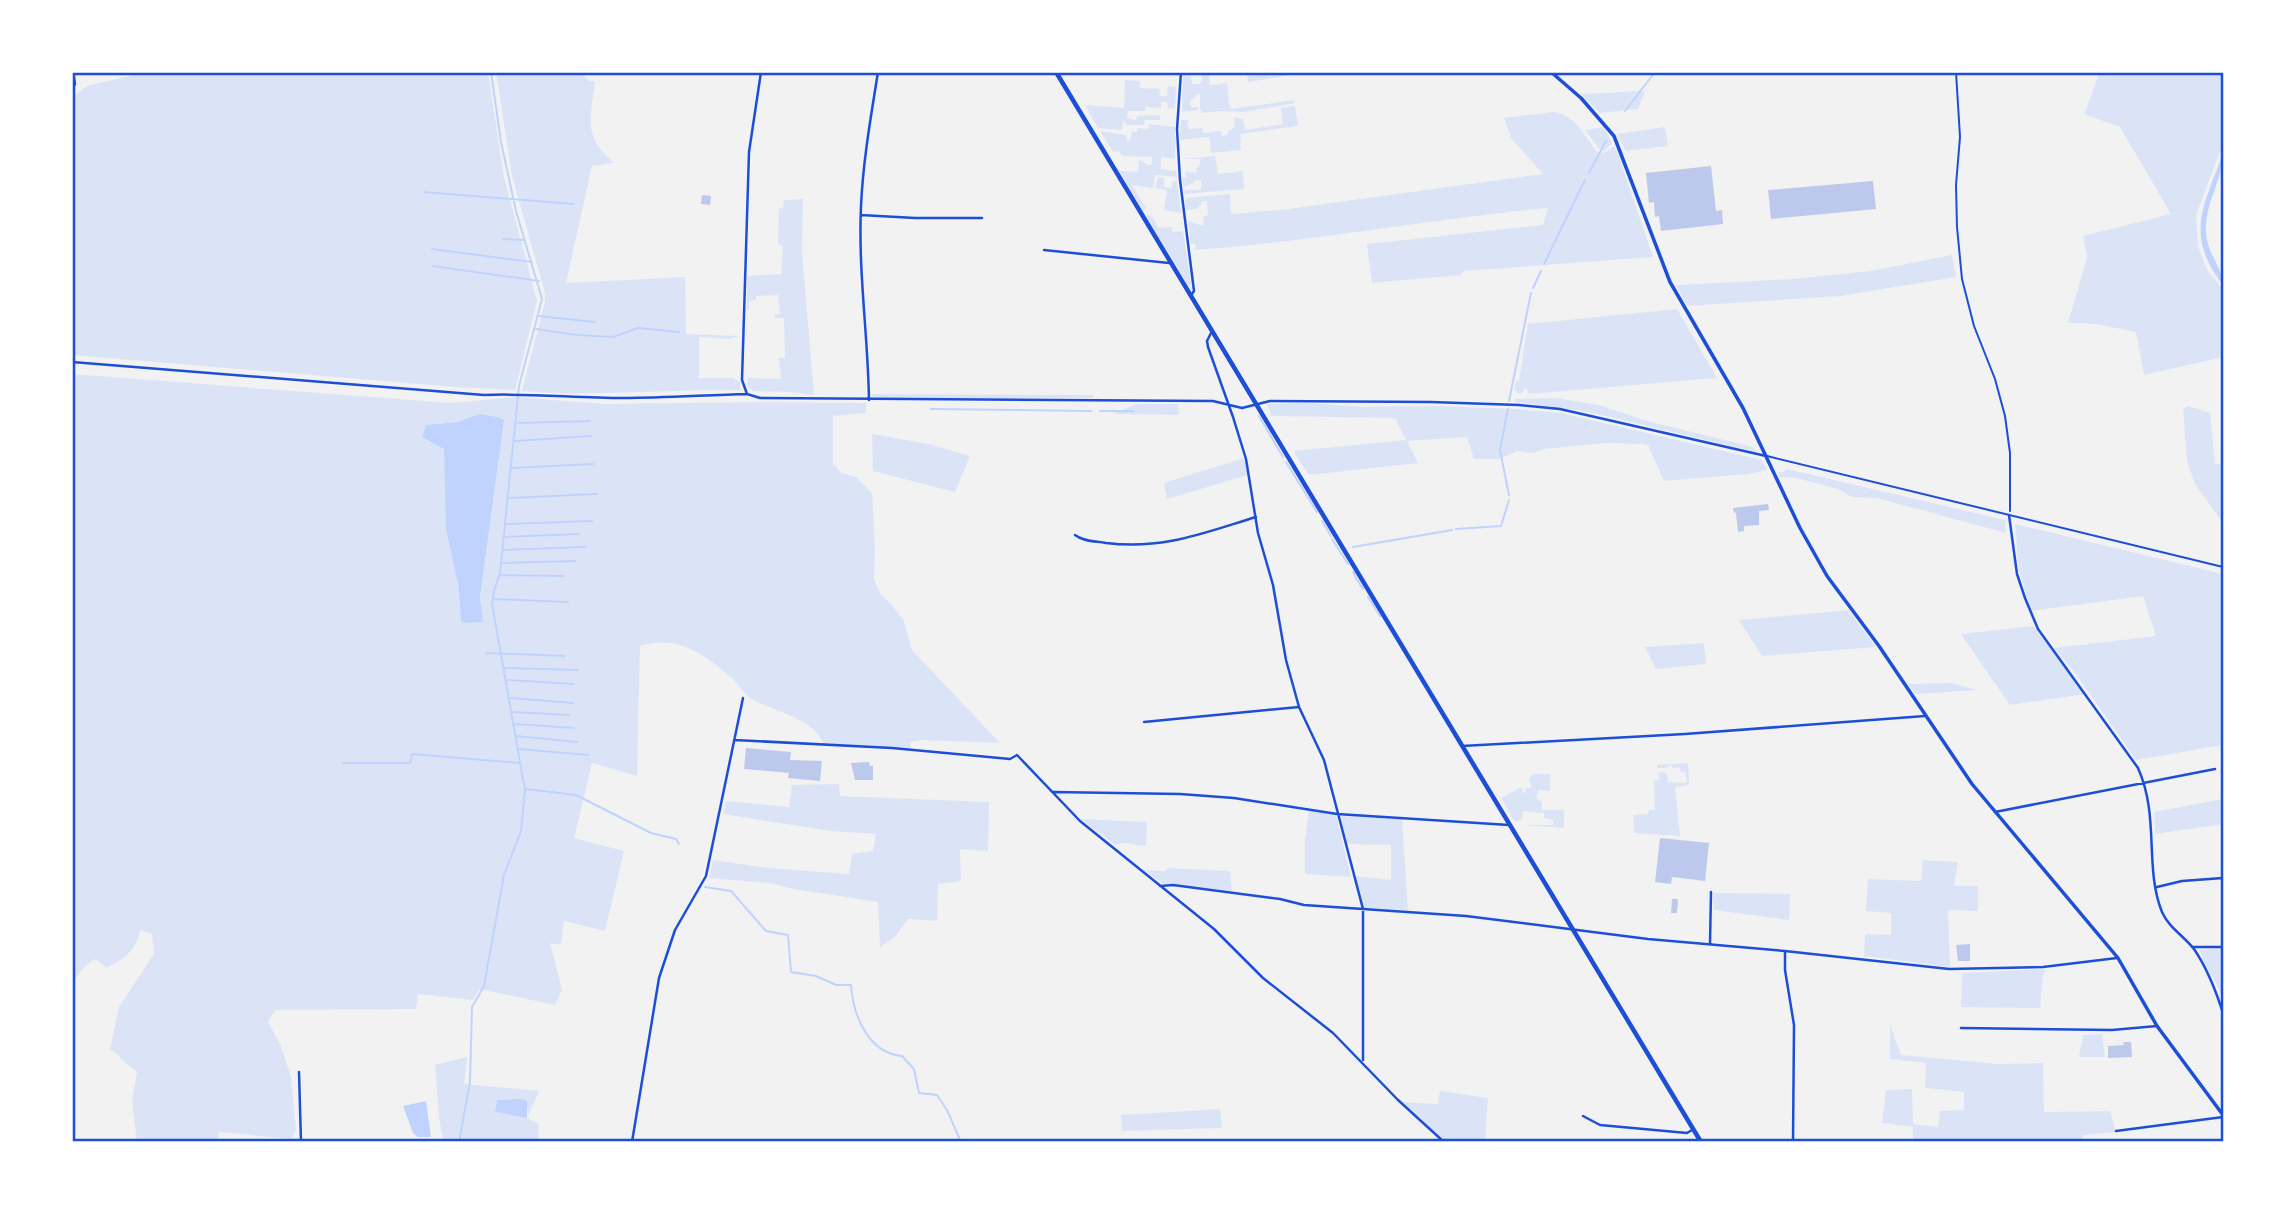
<svg xmlns="http://www.w3.org/2000/svg" width="2295" height="1214" viewBox="0 0 2295 1214" font-family="'Fira Sans Condensed',sans-serif">
  <rect width="100%" height="100%" fill="#f2f2f2"/>
  <!-- green -->
  <path fill="#dbe4f7" fill-rule="evenodd" d="M147,72H488L504,177L537,301L515,390L454,387L72,355V97L87,86Z
    M496,72H584V76L590,81H595C591,119 582,135 614,163L592,166L566,283L685,277L686,334L740,336L729,339L699,337V378H733L740,382V390C667,389 594,397 522,391L545,302V293L512,176Z
    M1207,72H1209L1210,85L1227,83L1229,104L1231,109L1294,100L1295,103L1244,112L1221,111L1203,113L1200,110V94H1197L1196,97L1190,100L1191,107H1198V110L1182,112L1183,76H1191L1192,84H1199L1202,81V75H1207Z
    M1247,72H1310L1248,82Z
    M2100,72H2223V144L2196,215L2198,246L2207,270L2223,290V357L2144,375L2136,332L2096,324L2068,323L2087,257L2083,236L2171,214L2120,127L2084,114Z
    M1125,80L1140,81V88L1161,89L1159,94L1162,96H1167L1168,86L1176,87L1175,109L1168,108L1167,102H1161V108L1146,107L1145,111H1128L1127,118L1136,120L1137,116L1160,115V120H1145L1144,125H1126V122L1123,121L1122,130L1098,128L1085,105L1124,108Z
    M1641,91L1645,92L1638,109L1600,113L1581,94Z
    M1295,106L1298,126L1240,134L1241,150L1211,153L1209,137L1180,140L1181,120H1189L1187,122L1189,129L1202,128L1203,133L1221,131L1222,136L1228,135V131L1235,127L1234,117L1243,119L1245,130L1283,124L1281,108Z
    M1554,112C1575,115 1585,136 1596,151L1604,153L1614,146L1617,151L1653,257L1464,271L1460,275L1372,283L1367,244L1543,225L1548,208C1429,219 1311,242 1192,250L1196,248L1195,244H1191L1188,221L1203,226L1204,216L1208,215L1207,201L1201,202V205L1196,209L1186,210L1185,200L1187,198L1230,194L1231,214H1234L1288,209L1543,174L1511,138L1504,118Z
    M1149,124L1175,127V159L1161,157V169L1176,171L1177,177L1155,175L1153,188L1132,185L1146,208L1143,211L1115,164L1121,171L1138,172L1139,159L1148,165H1152V157L1123,156L1117,151L1113,152L1100,131L1127,135L1126,140L1130,141L1132,132H1137L1138,128L1148,129Z
    M1604,127L1612,143L1605,150L1601,151L1585,130Z
    M1665,127L1668,146L1626,151L1617,134Z
    M1215,156L1218,174L1243,171L1244,189L1184,194L1185,190H1201V180L1194,181V183L1183,187L1182,178L1187,177L1185,174L1187,171L1190,173L1197,172L1196,168L1199,167L1201,159H1182Z
    M1158,177L1164,178V187L1171,188L1173,181H1177L1181,213L1164,210L1167,190L1155,188Z
    M803,199L802,252L814,395L790,392L753,391L747,386L748,378L781,379L779,358H785L784,318H775V315L780,314L778,295L756,296V300L749,301V310H747V276L781,274L783,247L778,243L779,208L783,209L784,200Z
    M1151,215L1159,228L1172,227V232L1183,231L1191,284L1189,287L1146,216Z
    M1952,255L1956,277L1841,296L1687,306L1676,285L1793,279L1871,271Z
    M1677,309L1717,378L1529,394L1526,388L1520,394L1514,390L1516,381H1519L1528,324Z
    M72,374L451,403L516,397L603,404L774,402L866,403V413L833,416V463L840,472L856,477L872,493L875,549L874,580L881,595L891,604L904,621L912,650L1000,743L922,740L910,742L911,750L824,745C813,716 773,713 749,697C742,692 738,683 731,677C704,654 677,634 640,646L637,776L592,763L574,838L624,851L605,931L564,921L561,945L550,943L562,990L555,1005L479,989L473,1000L418,994L416,1009L275,1010L268,1022L281,1046L291,1077L296,1130L291,1139L219,1132L217,1142H137L132,1101L137,1071C126,1065 121,1057 110,1049L119,1007L154,954L152,934L140,930C137,950 124,959 107,968L95,959L85,966L72,984ZM479,414L504,421L480,598L482,621H461L444,449L426,425L457,422Z
    M871,394L1093,395V398H872Z
    M1557,398L1599,405L1647,421L1753,447L1757,452L1584,411L1515,402V399Z
    M1304,403L1363,407L1436,406L1515,409L1561,413L1762,460L1767,470L1749,474L1664,481L1648,445L1642,444L1606,443L1544,449L1533,453L1517,451L1499,459H1474L1467,437L1407,441L1418,463L1309,475L1293,451L1406,440L1395,418L1271,416L1267,404Z
    M1136,404H1178L1179,415L1113,414Z
    M2188,406L2210,413L2215,464H2223V523L2195,484L2187,461L2183,409Z
    M872,434L929,444L970,456L955,492L873,471Z
    M1244,458L1248,475L1167,499L1164,483Z
    M1787,469L2005,520L2006,533L1877,498L1852,497L1838,489L1796,478L1780,477L1778,472H1783Z
    M2015,524L2223,574V745L2136,760L2076,674L2054,648L2156,636L2143,596L2031,611L2019,571Z
    M1849,610L1876,647L1762,656L1739,620Z
    M2033,626L2086,694L2010,705L1961,634Z
    M1704,643L1706,664L1656,669L1645,647Z
    M1951,683L1978,690L1915,694L1908,684Z
    M1688,763L1689,785L1675,787L1680,836L1634,833L1633,815L1648,814L1649,810H1655L1654,781L1659,780V772L1667,773L1668,782L1687,783L1685,772H1681L1680,767L1673,768L1671,765L1666,768H1657V765Z
    M1532,774H1550V791L1539,790L1536,798L1542,802V810H1564V828L1521,825H1553V820L1544,818V813L1523,811L1522,820L1514,821L1501,798L1522,787L1523,793L1526,792L1525,789L1532,787L1529,780Z
    M839,784L840,796L989,802L988,851L960,849L961,881L938,884L937,921L908,919L895,937L880,947L878,902L794,889L770,883L709,878L713,860L768,868L849,874L852,854L873,851L876,834L831,831L723,814L726,801L789,807L792,785Z
    M2223,799V824L2155,834L2154,812Z
    M1309,811L1336,815L1351,877L1305,874V839Z
    M1339,816L1402,819L1408,910L1364,908L1355,876L1391,880V845L1346,844Z
    M1081,819L1147,822L1146,846L1122,843L1115,845Z
    M1923,860L1958,862L1954,886H1978V911L1948,910L1950,967L1864,956L1865,934L1891,935V913L1866,911L1868,879L1921,881Z
    M1167,868L1230,871L1232,891L1162,883L1144,870L1166,871Z
    M1713,893L1790,894L1789,920L1714,910Z
    M2223,948V993H2221L2203,960L2200,950Z
    M2046,969L2043,975L2040,1008L1961,1007L1962,973Z
    M1890,1024L1901,1055L1998,1064L2043,1063L2044,1112L2110,1111L2116,1132L2083,1135L2082,1142H1913V1127L1882,1123L1886,1090L1912,1089L1913,1124L1938,1127L1940,1111L1964,1110V1092L1925,1088L1926,1063L1890,1059Z
    M2102,1034L2105,1057H2079L2083,1035Z
    M467,1057L464,1084L539,1091L528,1116V1110L519,1099L497,1100L495,1112L527,1118L539,1124L538,1142H433L443,1140L439,1118L435,1065Z
    M1440,1091L1488,1098L1485,1142H1446L1403,1102L1438,1104Z
    M1220,1109L1222,1128L1122,1131L1121,1115Z"/>
  <!-- water -->
  <path fill="#bfd3fe" d="M2223,153C2223,179 2206,201 2206,228C2205,252 2223,267 2223,285C2184,235 2204,206 2223,153Z
    M479,414L497,417L504,420L480,598L483,622L465,623L461,621L458,585L446,528L444,449L422,437L426,425L457,422Z
    M519,1099L527,1101V1118L495,1112L497,1100Z
    M426,1101L431,1137H418L413,1133L403,1106Z"/>
  <g fill="none" stroke-linecap="round" stroke-linejoin="round">
    <!-- stream -->
    <path stroke="#bfd3fe" stroke-width="2" d="M1625,111L1655,72
      M1589,173L1606,141
      M424,192L574,204
      M503,239L525,240
      M432,249L532,262
      M1544,264L1585,180
      M433,266L539,281
      M1533,288L1541,271
      M538,316L595,322
      M536,329L577,335L613,337L638,328L679,332
      M1509,401L1531,293
      M931,409L1091,411
      M1508,409L1500,450L1509,495
      M1100,411H1133
      M1259,416L1283,457
      M518,423L590,421
      M515,441L591,436
      M1286,462L1317,512
      M511,468L593,464
      M508,498L597,494
      M1322,521L1331,536
      M505,524L592,521
      M1456,529L1501,526L1509,500
      M504,537L579,534
      M1332,539L1348,564
      M1353,547L1452,530
      M503,550L586,547
      M503,563L575,561
      M1353,572L1357,580
      M499,575L564,576
      M1358,581L1363,589
      M1368,597L1380,616
      M493,599L568,602
      M486,653L565,656
      M505,668L578,670
      M506,680L574,684
      M511,698L573,703
      M512,712L569,715
      M514,724L574,728
      M516,736L577,742
      M519,749L588,755
      M343,763H410L412,754L520,763
      M526,789L576,795L651,833L676,839L679,844
      M705,887L731,891L766,931L788,935L791,972L816,976L836,985H851C853,1015 868,1053 902,1056L914,1069L919,1093L937,1095L947,1110L961,1142
      M459,1142L470,1082L472,1007L484,986L504,875L521,831L525,790L492,604L494,591L500,573L519,386L542,299L516,211L501,142L491,72"/>
  </g>
  <!-- building -->
  <path fill="#bdc9ec" d="M1711,166L1716,211L1722,210L1723,224L1661,231L1659,216L1655,217L1654,202L1649,203L1646,173Z
    M1873,181L1876,209L1771,219L1768,190Z
    M702,195L711,196L710,205L701,204Z
    M1768,504L1769,510L1759,511V525L1744,526V531L1738,532L1736,513L1734,512L1733,508Z
    M746,748L791,752L790,760L822,761L820,781L788,778L789,773L744,769Z
    M869,762L870,766H873V780H855L851,763Z
    M1660,838L1709,843L1705,881L1672,877L1671,884L1655,882Z
    M1672,899H1678L1677,913H1671Z
    M1970,944V961H1958L1956,945Z
    M2123,1042H2131L2132,1057L2108,1058V1046L2124,1045Z"/>
  <g fill="none" stroke-linecap="round" stroke-linejoin="round">
    <!-- path -->
    <path stroke="#1d4ed8" stroke-width="2" d="M1956,72L1960,137L1956,185L1957,227L1962,279L1974,326L1995,379L2005,416L2010,453V511"/>
    <!-- service -->
    <path stroke="#1d4ed8" stroke-width="2" d="M1767,456L2223,567"/>
    <!-- minor -->
    <path stroke="#1d4ed8" stroke-width="2.5" d="M1181,72L1177,129L1180,180L1194,291L1192,294
      M72,89L75,84L73,72
      M861,215L915,218H982
      M1044,250L1169,263
      M1212,331L1207,341L1208,347L1233,417L1246,459L1258,533L1273,585L1286,660L1299,707L1324,760L1363,909V1060
      M72,362L484,395C530,393 576,398 623,398C664,398 706,395 747,394L760,398L1213,401L1242,408L1270,401L1431,402L1519,405L1560,409L1766,456
      M747,394L742,380L749,152L761,72
      M869,400C868,335 858,271 861,206C863,161 871,116 878,72
      M2009,515L2017,574L2025,598L2038,629L2138,768C2160,817 2144,867 2162,912C2169,928 2184,936 2194,949C2207,968 2216,991 2223,1013
      M1075,535C1084,542 1096,541 1106,543C1163,550 1203,533 1256,517
      M1144,722L1299,707
      M735,740L892,748L1010,759L1017,755L1080,821L1214,929L1263,978L1333,1033L1398,1100L1444,1142
      M1462,746L1685,734L1925,716
      M1053,792L1180,794L1234,798L1337,814L1509,825
      M1995,812L2215,769
      M1160,886L1173,885L1280,899L1304,905L1466,916L1648,939L1785,951L1949,969L2043,967L2117,958
      M2157,887L2182,881L2223,878
      M1710,944L1711,892
      M2192,947H2223
      M1785,951V970L1794,1025L1793,1142
      M1961,1028L2112,1030L2157,1026
      M299,1072L301,1142
      M1583,1116L1600,1125L1687,1133L1692,1130
      M2116,1131L2223,1117
      M632,1142L659,978L675,930L706,876L743,698"/>
    <!-- tertiary -->
    <path stroke="#1d4ed8" stroke-width="3.5" d="M1551,72L1581,98L1614,136L1670,282L1743,408L1800,528L1827,576L1879,646L1972,784L2118,958L2157,1026L2223,1115"/>
    <!-- secondary -->
    <path stroke="#1d4ed8" stroke-width="4.5" d="M1056,72L1701,1142"/>
  </g>
  <!-- border -->
  <rect width="2295" height="1214" fill="none" stroke="#ffffff" stroke-width="147"/>
  <rect x="74" y="74" width="2148" height="1066" fill="none" stroke="#1d4ed8" stroke-width="2.5"/>
</svg>
